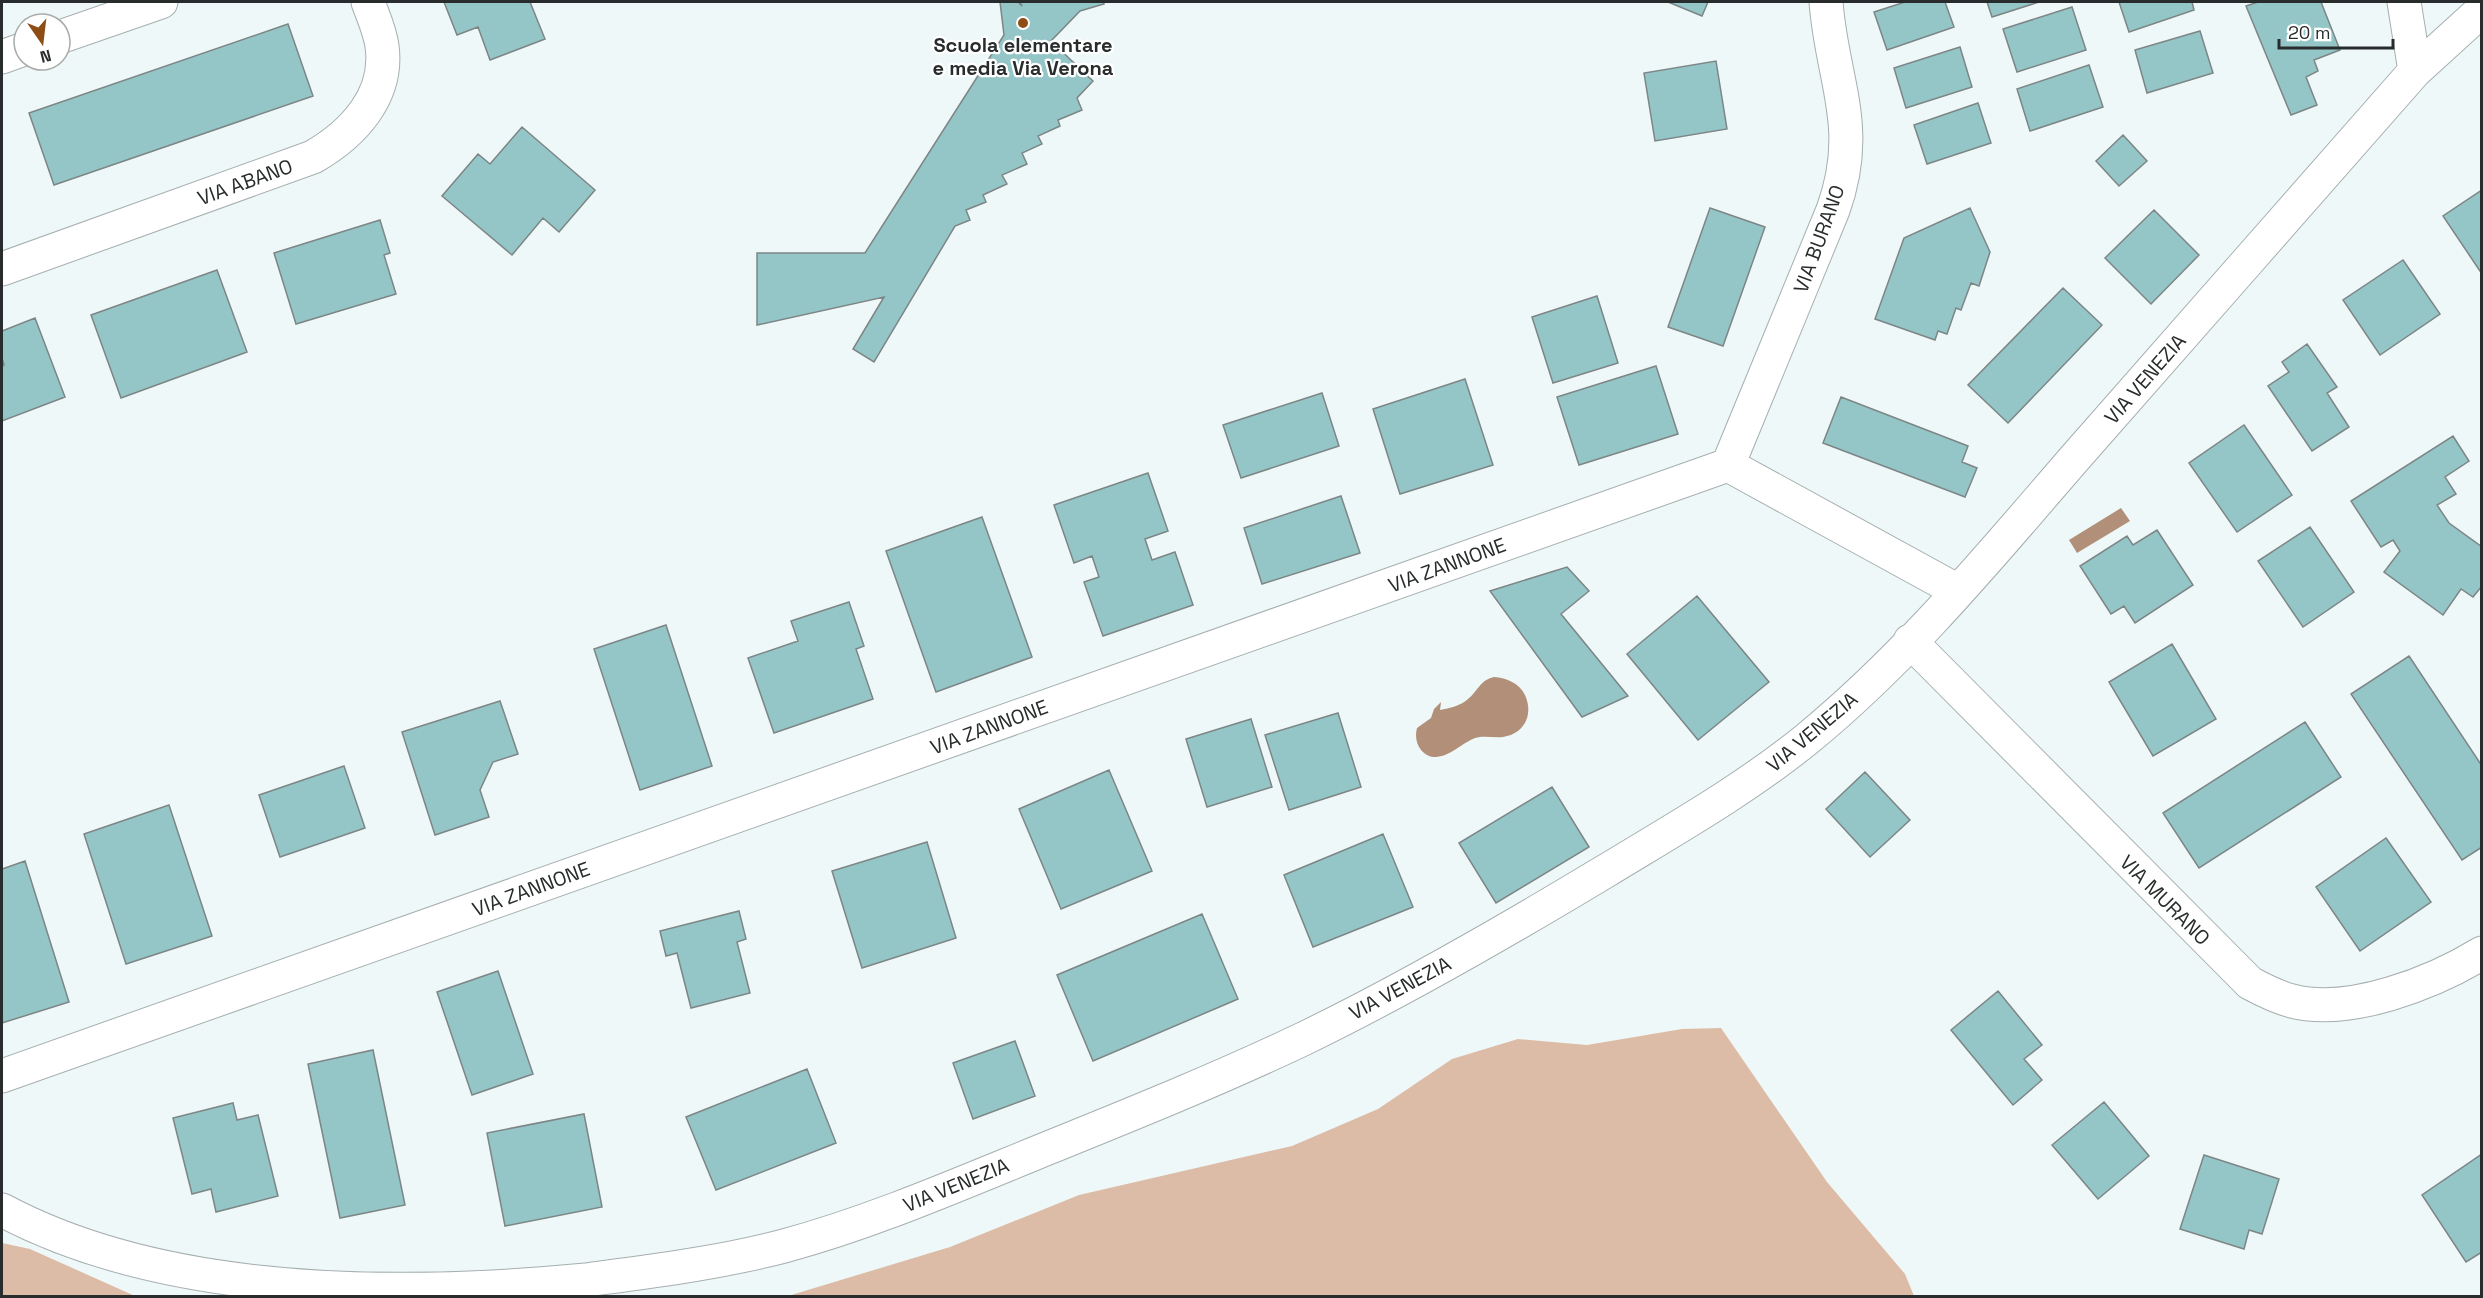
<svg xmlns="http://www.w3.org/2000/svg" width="2483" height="1298" viewBox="0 0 2483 1298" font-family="'Space Grotesk',sans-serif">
  <rect width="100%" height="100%" fill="#eff8f8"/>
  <!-- green -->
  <path fill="#dcbca7" d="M1721,1028L1827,1182L1905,1274L1914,1296H788L950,1247L1079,1195L1292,1146L1378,1109L1452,1059L1518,1039L1587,1045L1682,1029Z
    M2,1243L30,1249L135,1296H2Z"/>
  <!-- water -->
  <path fill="#b18f78" d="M2121,508L2130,521L2077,553L2069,540Z
    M1494,677C1507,678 1519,683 1525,695C1534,715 1524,734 1503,737C1493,738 1484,735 1475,738C1459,744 1438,769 1421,750C1416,744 1415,735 1417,728L1431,718L1434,709L1441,702L1440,710C1450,708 1460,706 1468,699C1478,691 1480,680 1494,677Z"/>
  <!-- building -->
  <path fill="#94c6c8" stroke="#7d8585" stroke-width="1.5" d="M444,2H530L545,39L490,60L478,27L457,35Z
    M1000,2H1018L1022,6L1020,2H1104V4L1080,11L1051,41L1093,81L1077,98L1082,110L1058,120L1060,126L1038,136L1042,144L1022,153L1027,164L1002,175L1007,184L983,195L986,202L966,210L970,220L955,226L874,362L853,349L884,297L757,325V253H865L1004,35Z
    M1668,2H1708L1702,16Z
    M1905,2H1945L1954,27L1887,50L1874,12Z
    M1987,2H2039L1992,17Z
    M2119,2H2192L2194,10L2129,32Z
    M2258,2H2321L2340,50L2314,60L2318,71L2306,77L2317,105L2291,115L2246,6Z
    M2072,7L2086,50L2017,72L2003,29Z
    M288,24L313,96L54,185L29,113Z
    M2200,31L2213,73L2147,93L2135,50Z
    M1960,47L1972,87L1906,108L1894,68Z
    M1716,61L1727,129L1655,141L1644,73Z
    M2089,65L2103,107L2030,131L2017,89Z
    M1978,103L1991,143L1927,164L1914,125Z
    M522,127L595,190L559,232L543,218L512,255L442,196L478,154L490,164Z
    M2123,135L2147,161L2119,186L2096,161Z
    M2482,190V274L2443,216Z
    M1710,208L1765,227L1723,346L1668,327Z
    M1970,208L1990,252L1979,286L1971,283L1961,310L1956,308L1947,334L1938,331L1935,340L1875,319L1904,238Z
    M2154,210L2199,255L2151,304L2105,258Z
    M380,220L390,253L384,255L396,294L296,324L274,253Z
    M2403,260L2440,314L2380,355L2343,300Z
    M217,270L247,352L121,398L91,315Z
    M2063,288L2102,325L2008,423L1968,385Z
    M1597,296L1618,363L1553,383L1532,317Z
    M35,318L65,397L2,421V366L4,365L2,358V331Z
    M2307,344L2337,387L2327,393L2349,427L2312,451L2268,386L2289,372L2282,362Z
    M1656,366L1678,434L1579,465L1557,397Z
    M1465,379L1493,465L1400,494L1373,409Z
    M1322,393L1339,446L1241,478L1223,425Z
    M1841,397L1968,446L1962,462L1977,468L1965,497L1823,443Z
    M2244,425L2292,495L2237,532L2189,463Z
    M2453,436L2469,461L2445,477L2456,494L2437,505L2449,523L2482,547V586L2473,597L2461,589L2443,615L2384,572L2400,551L2393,540L2381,547L2351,501Z
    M1148,473L1168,531L1145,539L1152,560L1175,552L1193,605L1103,636L1084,582L1099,577L1092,556L1074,563L1054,505Z
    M1341,496L1360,553L1262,584L1244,528Z
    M982,517L1032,657L936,692L886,551Z
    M2310,527L2354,592L2303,627L2258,561Z
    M2157,530L2193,585L2135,623L2124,606L2111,614L2080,566L2127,536L2133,545Z
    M1567,567L1589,591L1561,614L1628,696L1582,717L1490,591Z
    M1697,596L1769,682L1698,740L1627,654Z
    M849,602L864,646L856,649L873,699L774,733L748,658L798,641L791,621Z
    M666,625L712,766L640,790L594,649Z
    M2172,644L2216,719L2153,756L2109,682Z
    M2409,656L2482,766V847L2462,860L2351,694Z
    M500,701L518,754L493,762L480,790L489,817L435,835L402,732Z
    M1338,713L1361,787L1289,810L1265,735Z
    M1251,719L1272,787L1207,807L1186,739Z
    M2305,722L2341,777L2199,868L2163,813Z
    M344,766L365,828L280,857L259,795Z
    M1109,770L1152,871L1061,909L1019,809Z
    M1865,772L1910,820L1870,857L1826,809Z
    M1552,787L1589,847L1496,903L1459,843Z
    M169,805L212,936L126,964L84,834Z
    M1383,834L1413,907L1313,947L1284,875Z
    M2386,838L2431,902L2360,951L2316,887Z
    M927,842L956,938L862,968L832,871Z
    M25,861L69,1002L2,1023V869Z
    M739,911L746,939L737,942L750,993L691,1008L677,953L666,956L660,931Z
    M1202,914L1238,999L1093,1061L1057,975Z
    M498,971L533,1074L472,1095L437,992Z
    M1998,991L2042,1045L2024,1059L2042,1080L2013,1105L1951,1030Z
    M1015,1041L1035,1096L973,1119L953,1063Z
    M373,1050L405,1205L340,1218L308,1064Z
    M807,1069L836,1143L716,1190L686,1117Z
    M2104,1102L2149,1156L2098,1199L2052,1145Z
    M233,1103L237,1120L258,1115L278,1196L216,1212L211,1189L192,1194L173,1118Z
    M584,1114L602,1207L505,1226L487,1133Z
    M2482,1154V1252L2466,1262L2422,1195Z
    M2204,1155L2279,1179L2262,1234L2249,1230L2244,1249L2180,1229Z"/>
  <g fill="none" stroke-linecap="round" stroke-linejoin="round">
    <defs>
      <path id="street" d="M2404,2L2415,71
        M60,37L161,2
        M2,57L24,49
        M2,269L313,157C353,134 389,96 382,46C380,31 373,16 368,2
        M1728,465L1833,210C1863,127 1832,81 1826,2
        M1910,641L2250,983C2263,990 2277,997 2292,1001C2349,1016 2433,983 2482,953
        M2,1076L1728,465L1958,591
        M2,1210C167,1298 397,1298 586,1280C653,1271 719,1263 784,1246C876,1221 964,1182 1053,1146C1137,1112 1221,1078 1303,1039C1406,989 1506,931 1604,872C1673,830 1744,790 1807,739C1907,657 1990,556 2074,459C2188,330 2301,200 2415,71L2482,10"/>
    </defs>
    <!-- street casing -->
    <use href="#street" stroke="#a6afaf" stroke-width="35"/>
    <!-- street -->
    <use href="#street" stroke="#fff" stroke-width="33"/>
  </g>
  <!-- markers -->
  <circle fill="#8d4d15" stroke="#fff" stroke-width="2" cx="1023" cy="23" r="6"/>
  <g text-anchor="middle" stroke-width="4.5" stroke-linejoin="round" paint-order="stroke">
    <!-- poi labels -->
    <g font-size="20" font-weight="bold" fill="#292c2c" stroke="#fff">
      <text x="1023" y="52">Scuola elementare<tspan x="1023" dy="23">e media Via Verona</tspan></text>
    </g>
    <!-- street labels -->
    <g font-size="20" fill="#292c2c" stroke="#fff">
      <text transform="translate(245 182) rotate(-20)" y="7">VIA ABANO</text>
      <text transform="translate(1819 239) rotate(-70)" y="7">VIA BURANO</text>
      <text transform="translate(2145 379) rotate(-49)" y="7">VIA VENEZIA</text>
      <text transform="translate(1447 565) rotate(-20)" y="7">VIA ZANNONE</text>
      <text transform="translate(989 727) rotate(-20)" y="7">VIA ZANNONE</text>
      <text transform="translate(1812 732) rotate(-40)" y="7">VIA VENEZIA</text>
      <text transform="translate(531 889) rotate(-20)" y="7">VIA ZANNONE</text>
      <text transform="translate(2165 900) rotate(45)" y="7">VIA MURANO</text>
      <text transform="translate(1400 988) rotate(-28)" y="7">VIA VENEZIA</text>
      <text transform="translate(956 1185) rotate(-22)" y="7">VIA VENEZIA</text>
    </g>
  </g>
  <!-- border -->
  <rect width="2483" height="1298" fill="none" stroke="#292c2c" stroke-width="6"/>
  <!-- north arrow -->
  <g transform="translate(42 42) rotate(166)"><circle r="28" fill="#ffffff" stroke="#a9abab" stroke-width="1.5"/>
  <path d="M0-4.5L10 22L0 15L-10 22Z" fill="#8d4d15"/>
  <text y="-9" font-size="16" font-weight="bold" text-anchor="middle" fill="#292c2c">N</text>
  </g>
  <!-- scale -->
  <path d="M2279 39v9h114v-9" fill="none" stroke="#292c2c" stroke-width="3"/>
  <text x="2288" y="39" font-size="18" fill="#292c2c" stroke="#ffffff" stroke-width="4.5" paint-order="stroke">20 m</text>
</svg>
